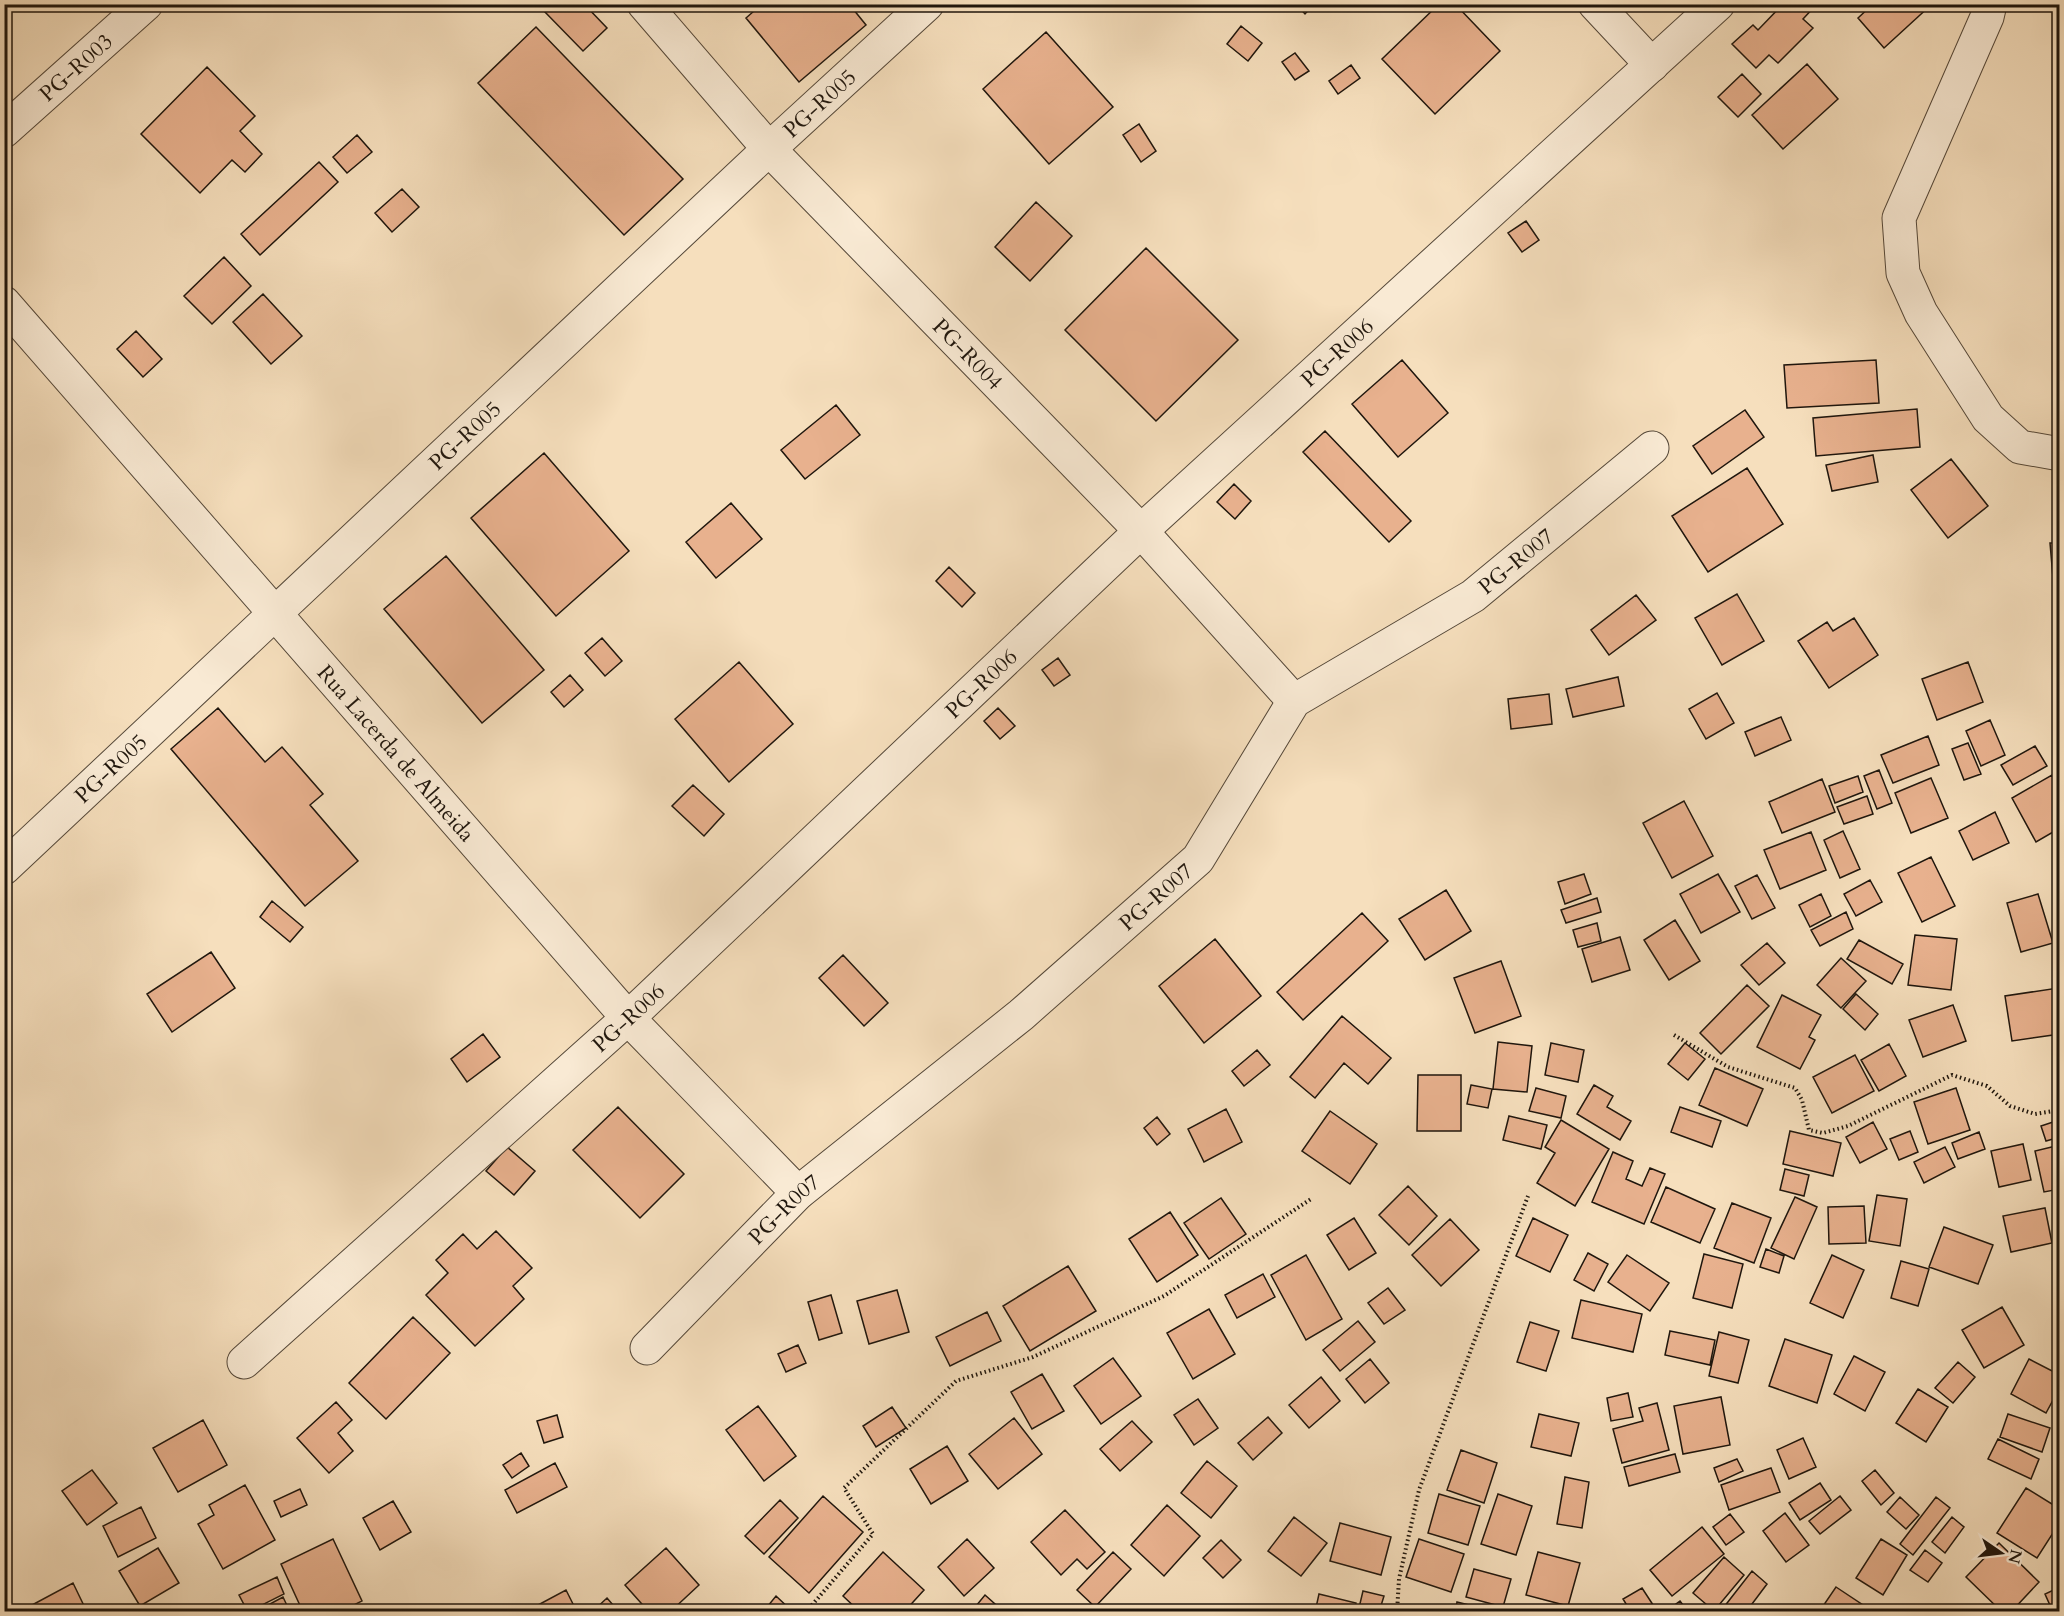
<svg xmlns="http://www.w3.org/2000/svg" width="2064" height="1616" viewBox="0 0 2064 1616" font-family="Cardo,serif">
  <rect width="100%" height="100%" fill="#f6dfbd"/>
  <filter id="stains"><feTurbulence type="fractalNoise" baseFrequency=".00333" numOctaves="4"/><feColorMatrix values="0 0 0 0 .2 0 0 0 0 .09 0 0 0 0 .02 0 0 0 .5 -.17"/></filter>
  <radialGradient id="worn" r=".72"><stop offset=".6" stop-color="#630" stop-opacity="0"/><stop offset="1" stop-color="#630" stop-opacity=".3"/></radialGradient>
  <!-- building -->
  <path fill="#e8b18e" stroke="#1f160d" stroke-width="1.5" d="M551,4H584L607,28L583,51L544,11Z
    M762,4H849L866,25L799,82L746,18Z
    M1296,4H1314L1305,14Z
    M1439,4H1455L1500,51L1435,114L1382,59Z
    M1783,4H1817L1803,19L1813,28L1778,63L1769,55L1756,68L1732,44L1753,25L1758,30Z
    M1873,4H1932L1884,48L1858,18Z
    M1241,26L1262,43L1248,61L1227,44Z
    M536,27L683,179L624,235L478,83Z
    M1046,32L1113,107L1049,164L983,89Z
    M1295,53L1309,71L1295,80L1282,62Z
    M1807,64L1838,99L1783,149L1752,115Z
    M1351,65L1360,78L1338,94L1329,81Z
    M207,67L255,116L240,131L262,154L245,172L232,160L200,193L141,134Z
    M1742,74L1761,94L1738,117L1718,97Z
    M1139,124L1156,151L1141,162L1123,135Z
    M357,135L372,152L347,173L333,157Z
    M319,162L338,182L260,255L241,234Z
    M402,189L419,207L392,232L375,213Z
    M1036,202L1072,236L1030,281L995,247Z
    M1526,221L1539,240L1522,252L1508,233Z
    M1146,248L1238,340L1156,421L1065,330Z
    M224,257L251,286L212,324L184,296Z
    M263,294L302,336L271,364L233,322Z
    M136,331L162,359L143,377L117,349Z
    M1402,360L1448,413L1398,457L1352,404Z
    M1876,360L1879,403L1787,408L1784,365Z
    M836,405L860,435L805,479L781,450Z
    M1917,409L1920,447L1816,456L1813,418Z
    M1745,410L1764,437L1712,474L1693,446Z
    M1325,431L1411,521L1389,542L1303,452Z
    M544,453L629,551L556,616L471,518Z
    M1873,455L1878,482L1832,491L1826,465Z
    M1951,459L1988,506L1948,538L1911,490Z
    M1747,468L1783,524L1708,572L1672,516Z
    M1234,484L1251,501L1235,519L1217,502Z
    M731,503L762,539L716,578L686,542Z
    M2050,543H2060V601H2055Z
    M446,556L544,670L482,723L384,609Z
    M949,567L975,593L962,607L936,581Z
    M1737,594L1764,641L1722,665L1695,618Z
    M1636,595L1656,620L1609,655L1591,630Z
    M1854,618L1878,655L1829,688L1798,641L1827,622L1833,631Z
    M2053,619H2060V657L2054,658Z
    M602,638L622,661L605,676L585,653Z
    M1058,658L1070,675L1054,686L1042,670Z
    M739,662L793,724L729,782L675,719Z
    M1968,662L1983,702L1937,720L1922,679Z
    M570,675L583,690L564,707L551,692Z
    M1618,677L1624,706L1573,717L1566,689Z
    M1717,693L1734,723L1706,739L1689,709Z
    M1549,694L1552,724L1511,729L1508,699Z
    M218,708L265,762L282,747L323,794L310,805L358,861L305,906L171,749Z
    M998,708L1015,726L1000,739L984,721Z
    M1781,717L1791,740L1755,756L1745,732Z
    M1990,720L2005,755L1981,766L1966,731Z
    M1928,736L1939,765L1893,783L1881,755Z
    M1968,743L1981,774L1964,780L1952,749Z
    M2035,746L2047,766L2013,785L2001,765Z
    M1879,770L1892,803L1877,809L1864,776Z
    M2052,775L2060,789V828L2036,842L2012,798Z
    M1858,776L1863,792L1835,803L1829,786Z
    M1931,778L1948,818L1911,833L1895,793Z
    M1822,779L1835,812L1782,833L1769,802Z
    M693,785L724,814L704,836L672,806Z
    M1867,796L1873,814L1844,824L1837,807Z
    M1684,801L1713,856L1672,878L1643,823Z
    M1995,812L2009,843L1973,860L1959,831Z
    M1843,831L1860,869L1840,878L1824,840Z
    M1811,832L1826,870L1780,889L1764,850Z
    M1931,857L1955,906L1922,922L1898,873Z
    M1584,874L1591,894L1565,904L1558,882Z
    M1718,874L1740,912L1701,933L1680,894Z
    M1757,875L1775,908L1752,919L1735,886Z
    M1870,880L1882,902L1856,916L1844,894Z
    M1446,890L1471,931L1425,960L1399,919Z
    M1821,894L1831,916L1810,927L1799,905Z
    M2038,894L2053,943L2021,952L2007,903Z
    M1597,898L1601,912L1566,923L1561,910Z
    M272,901L303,927L290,942L260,917Z
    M1846,912L1853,929L1820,946L1811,930Z
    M1362,913L1388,941L1303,1020L1277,992Z
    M1675,920L1700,961L1669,980L1644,940Z
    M1597,923L1601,941L1578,947L1573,930Z
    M1915,935L1957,939L1951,990L1908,985Z
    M1620,937L1630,970L1592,982L1582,949Z
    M1215,939L1261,996L1204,1043L1159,986Z
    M1859,940L1903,964L1892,984L1847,959Z
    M1767,943L1785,963L1759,985L1741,965Z
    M211,952L235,988L172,1032L147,994Z
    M843,955L888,1003L864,1026L819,978Z
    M1841,958L1866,981L1841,1008L1817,985Z
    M1501,961L1521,1016L1475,1033L1454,978Z
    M2060,965V981L2055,967Z
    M1747,985L1769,1006L1721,1054L1700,1033Z
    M2058,988L2060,1034L2012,1041L2005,996Z
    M1856,994L1878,1014L1865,1030L1843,1009Z
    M1782,995L1821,1015L1809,1037L1815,1040L1800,1069L1757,1047Z
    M1953,1005L1966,1041L1923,1057L1909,1020Z
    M1342,1016L1391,1058L1368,1084L1344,1063L1315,1098L1290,1077Z
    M483,1034L500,1057L467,1082L451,1059Z
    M1498,1042L1532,1046L1527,1092L1493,1089Z
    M1551,1043L1584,1050L1578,1082L1545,1075Z
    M1685,1043L1705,1059L1688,1080L1668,1064Z
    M1889,1044L1906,1076L1879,1091L1861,1060Z
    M1257,1050L1270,1065L1244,1086L1232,1071Z
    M1855,1055L1874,1091L1832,1113L1813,1077Z
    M1715,1068L1763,1089L1747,1126L1699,1105Z
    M1418,1075H1461V1131H1417Z
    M1471,1085L1492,1089L1488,1108L1467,1104Z
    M1594,1085L1613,1096L1607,1107L1631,1121L1620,1140L1577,1114Z
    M1536,1088L1566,1096L1561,1118L1529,1111Z
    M1956,1088L1970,1130L1928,1144L1914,1102Z
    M618,1107L684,1174L640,1218L573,1150Z
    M1680,1107L1721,1121L1712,1147L1671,1132Z
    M1226,1109L1242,1142L1204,1162L1188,1129Z
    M1330,1111L1377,1144L1350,1184L1302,1151Z
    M1509,1116L1547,1125L1541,1149L1503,1140Z
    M1157,1117L1170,1134L1157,1145L1144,1128Z
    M1561,1120L1609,1149L1575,1206L1537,1183L1555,1153L1545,1147Z
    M2059,1120L2060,1137L2046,1141L2041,1126Z
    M1873,1122L1887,1149L1860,1163L1846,1137Z
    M1790,1131L1841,1143L1833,1176L1783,1164Z
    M1910,1131L1918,1152L1899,1160L1890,1139Z
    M1979,1132L1985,1149L1958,1159L1952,1143Z
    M2023,1144L2031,1180L1999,1187L1991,1151Z
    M2060,1145V1189L2044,1192L2035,1151Z
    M507,1147L535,1171L514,1195L486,1171Z
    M1945,1147L1955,1167L1924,1183L1914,1162Z
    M1613,1152L1633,1161L1626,1179L1642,1186L1650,1168L1665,1174L1644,1224L1592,1202Z
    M1785,1169L1809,1175L1804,1196L1780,1190Z
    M1408,1186L1437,1216L1409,1245L1379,1215Z
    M1666,1187L1715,1209L1700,1243L1651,1222Z
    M1877,1195L1907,1199L1900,1246L1869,1241Z
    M1795,1197L1817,1207L1794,1259L1771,1248Z
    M1221,1198L1246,1234L1209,1259L1184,1223Z
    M1732,1203L1771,1218L1754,1263L1714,1248Z
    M1864,1206L1866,1243L1829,1244L1828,1207Z
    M2045,1208L2052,1243L2011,1252L2003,1216Z
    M1170,1212L1198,1255L1157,1282L1129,1239Z
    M1354,1218L1376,1253L1349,1270L1327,1235Z
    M1533,1218L1568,1235L1550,1272L1516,1256Z
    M1450,1219L1479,1250L1441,1286L1412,1255Z
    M1944,1227L1993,1245L1978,1284L1929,1267Z
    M496,1231L532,1268L513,1286L524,1299L475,1346L426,1295L448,1273L436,1260L463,1234L477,1249Z
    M1766,1249L1784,1256L1779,1273L1760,1267Z
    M1588,1253L1608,1264L1594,1291L1574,1280Z
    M1704,1254L1743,1264L1732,1308L1693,1298Z
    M1306,1255L1342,1319L1306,1340L1271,1275Z
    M1627,1255L1669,1283L1650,1311L1608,1282Z
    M1832,1255L1864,1270L1843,1318L1810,1303Z
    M1901,1261L1929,1269L1918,1306L1891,1298Z
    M1068,1266L1096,1311L1030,1351L1003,1306Z
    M1263,1274L1275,1297L1237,1318L1225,1295Z
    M1388,1288L1405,1310L1384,1324L1368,1303Z
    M897,1290L909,1332L869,1344L857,1301Z
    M831,1295L842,1333L819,1340L808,1302Z
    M1581,1300L1642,1314L1633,1352L1572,1338Z
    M2002,1307L2024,1345L1984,1368L1962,1330Z
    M1209,1309L1235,1354L1193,1379L1167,1333Z
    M987,1312L1001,1341L950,1366L936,1337Z
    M413,1317L450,1353L386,1419L349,1383Z
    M1358,1321L1375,1342L1340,1371L1323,1350Z
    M1530,1322L1559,1331L1546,1371L1517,1362Z
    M1670,1331L1715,1340L1710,1365L1665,1355Z
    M1719,1332L1749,1340L1738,1383L1709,1376Z
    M1785,1339L1832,1355L1817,1403L1769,1386Z
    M798,1345L806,1363L786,1372L778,1354Z
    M1854,1356L1885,1372L1865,1411L1834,1394Z
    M1113,1358L1141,1396L1101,1424L1074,1386Z
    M1370,1359L1389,1383L1365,1403L1346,1379Z
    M2029,1359L2060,1375V1387L2046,1413L2011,1394Z
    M1958,1362L1975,1377L1953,1403L1935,1388Z
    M1042,1374L1064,1411L1032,1429L1011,1392Z
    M1321,1377L1340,1401L1309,1428L1289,1405Z
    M1918,1389L1948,1407L1926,1442L1896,1423Z
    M1628,1393L1633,1417L1611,1421L1607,1398Z
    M1721,1397L1730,1445L1683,1454L1674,1406Z
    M1198,1399L1218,1428L1194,1445L1174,1415Z
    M336,1402L352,1420L338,1433L353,1451L329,1473L297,1438Z
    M1657,1403L1669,1450L1622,1463L1613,1429L1643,1421L1639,1408Z
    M758,1406L796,1456L764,1481L726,1430Z
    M892,1407L906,1428L876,1447L863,1426Z
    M1539,1414L1579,1423L1571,1456L1531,1447Z
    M2008,1414L2050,1428L2042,1452L2000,1437Z
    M557,1415L563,1437L544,1443L537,1421Z
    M1268,1417L1282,1433L1253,1460L1238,1443Z
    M1014,1418L1042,1454L998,1489L969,1454Z
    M203,1420L227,1465L178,1492L153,1448Z
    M1132,1421L1152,1442L1120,1471L1100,1449Z
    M1803,1438L1816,1467L1789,1479L1777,1450Z
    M1998,1439L2039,1459L2031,1479L1988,1459Z
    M947,1446L968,1481L931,1504L910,1469Z
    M1461,1450L1497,1463L1484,1503L1447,1490Z
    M521,1453L529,1466L512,1478L503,1465Z
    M1675,1454L1680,1472L1629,1486L1624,1467Z
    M1737,1459L1743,1471L1719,1482L1714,1468Z
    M1207,1461L1237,1486L1211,1518L1181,1493Z
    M555,1463L567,1487L517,1513L505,1490Z
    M1771,1468L1780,1492L1729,1510L1721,1485Z
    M92,1470L117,1503L87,1525L62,1491Z
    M1875,1470L1894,1493L1881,1505L1862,1481Z
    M1565,1477L1589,1482L1582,1528L1557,1524Z
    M1820,1483L1831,1500L1800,1520L1789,1503Z
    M245,1485L275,1540L223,1569L198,1524L214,1515L209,1505Z
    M2026,1488L2060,1509V1522L2037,1558L1997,1533Z
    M300,1489L307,1505L281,1517L274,1501Z
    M1439,1494L1480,1506L1468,1545L1428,1533Z
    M1498,1494L1532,1506L1516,1555L1481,1544Z
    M823,1496L863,1532L809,1593L769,1557Z
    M1840,1496L1851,1510L1820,1534L1809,1521Z
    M1900,1497L1919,1515L1906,1529L1887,1512Z
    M1936,1497L1950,1508L1913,1555L1900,1544Z
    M780,1500L798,1518L764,1554L745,1536Z
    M393,1501L411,1532L380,1550L363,1518Z
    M1167,1505L1200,1536L1164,1576L1131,1545Z
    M141,1507L156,1538L118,1557L103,1526Z
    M1065,1510L1105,1552L1087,1569L1077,1559L1061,1575L1031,1542Z
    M1785,1513L1809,1545L1786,1562L1763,1531Z
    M1730,1514L1744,1532L1726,1545L1713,1527Z
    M1294,1517L1327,1543L1301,1576L1268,1551Z
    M1952,1517L1964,1527L1945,1553L1932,1542Z
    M1340,1523L1391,1537L1381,1575L1330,1561Z
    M1702,1527L1724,1554L1672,1596L1650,1570Z
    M333,1539L362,1601L340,1612H303L281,1564Z
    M967,1539L994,1568L964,1596L938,1567Z
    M1419,1539L1464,1554L1451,1592L1406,1577Z
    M1881,1539L1907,1555L1883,1595L1856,1578Z
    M1221,1540L1241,1560L1223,1578L1203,1558Z
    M1999,1543L2039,1582L2011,1612H2002L1966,1577Z
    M158,1548L179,1583L140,1606L119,1571Z
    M666,1548L699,1585L670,1612H649L625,1585Z
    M1925,1550L1942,1563L1928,1582L1910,1570Z
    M883,1552L924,1590L904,1612H860L843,1596Z
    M1113,1552L1131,1569L1095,1607L1077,1590Z
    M1538,1552L1580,1563L1568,1606L1526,1595Z
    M1724,1557L1744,1575L1714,1611L1693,1593Z
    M1474,1569L1511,1579L1503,1607L1466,1597Z
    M1752,1571L1767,1584L1746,1612H1730L1724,1607Z
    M277,1577L284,1594L248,1612L239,1595Z
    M73,1583L87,1612H19Z
    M1836,1587L1872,1611V1612H1819Z
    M2060,1587V1612H2053L2045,1594Z
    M1642,1588L1657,1611L1656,1612H1631L1623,1599Z
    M566,1590L577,1612H525Z
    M1363,1591L1384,1596L1379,1612H1358Z
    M1319,1594L1356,1603L1354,1612H1315Z
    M985,1595L1004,1612H971Z
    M776,1596L793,1612H763Z
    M283,1597L290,1612H255Z
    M607,1598L619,1612H592Z
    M1680,1601L1688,1612H1665Z
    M1457,1602L1497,1612H1455Z
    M1067,1605L1071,1612H1058Z"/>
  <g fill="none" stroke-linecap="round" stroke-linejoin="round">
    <defs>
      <g id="minor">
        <path id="s1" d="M644,4L769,149L1141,531L1294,701"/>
        <path d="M1595,4L1652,65"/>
        <path d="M1990,4L1987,17L1899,218L1903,273L1921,313L1988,418L2020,447L2060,454"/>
        <path id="s2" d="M4,131L146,4"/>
        <path id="s3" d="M4,303L628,1018L798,1193"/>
        <path id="s4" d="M4,868L769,149L927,4"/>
        <path id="s5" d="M647,1348L798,1193L1021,1015L1198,859L1294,701L1473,596L1652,448"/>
        <path id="s6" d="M244,1362L628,1018L1141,531L1718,4"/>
      </g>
    </defs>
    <!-- minor casing -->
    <use href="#minor" stroke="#554839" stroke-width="35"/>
    <!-- path -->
    <path stroke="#1f160d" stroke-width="4" stroke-dasharray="1.5 3" stroke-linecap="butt" d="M1674,1035L1728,1067L1795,1088L1802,1100L1809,1130L1823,1133L1848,1126L1952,1075L1987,1086L2010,1106L2035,1114L2060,1110
      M2054,1463L2060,1461
      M806,1612L873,1534L844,1488L956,1381L1033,1357L1164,1296L1311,1199
      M1397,1612L1399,1579L1419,1490L1528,1196"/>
    <!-- minor -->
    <use href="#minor" stroke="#f9ead4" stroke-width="33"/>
  </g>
  <g text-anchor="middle" stroke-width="4.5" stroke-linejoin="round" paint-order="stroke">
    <!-- street labels -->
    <g font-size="22" fill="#1f160d" stroke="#f9ead4">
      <text dy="8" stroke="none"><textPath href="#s2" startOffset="96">PG-R003</textPath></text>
      <text dy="8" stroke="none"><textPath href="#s4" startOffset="1118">PG-R005</textPath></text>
      <text dy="8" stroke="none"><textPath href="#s6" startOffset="1488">PG-R006</textPath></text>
      <text dy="8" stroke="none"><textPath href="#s1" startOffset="477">PG-R004</textPath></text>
      <text dy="8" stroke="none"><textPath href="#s4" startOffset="632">PG-R005</textPath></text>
      <text dy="8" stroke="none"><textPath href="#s5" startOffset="1185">PG-R007</textPath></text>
      <text dy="8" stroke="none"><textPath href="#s6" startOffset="1002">PG-R006</textPath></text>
      <text dy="8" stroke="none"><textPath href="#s3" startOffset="597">Rua Lacerda de Almeida</textPath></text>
      <text dy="8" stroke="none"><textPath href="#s4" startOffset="146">PG-R005</textPath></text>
      <text dy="8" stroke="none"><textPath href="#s5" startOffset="681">PG-R007</textPath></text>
      <text dy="8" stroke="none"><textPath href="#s6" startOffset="516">PG-R006</textPath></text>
      <text dy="8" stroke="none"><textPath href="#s5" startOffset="195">PG-R007</textPath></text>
    </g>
  </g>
  <!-- margin -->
  <rect width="2064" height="1616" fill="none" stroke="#f6dfbd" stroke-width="24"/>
  <rect x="6" y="6" width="2052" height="1604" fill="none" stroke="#1f160d" stroke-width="3"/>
  <rect x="12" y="12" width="2040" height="1592" fill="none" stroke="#1f160d" stroke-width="1.5"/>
  <!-- north arrow -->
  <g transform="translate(2001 1553) rotate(104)" stroke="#f9ead4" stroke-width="4.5" paint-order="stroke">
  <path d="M0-4.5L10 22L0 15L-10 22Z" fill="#1f160d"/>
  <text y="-9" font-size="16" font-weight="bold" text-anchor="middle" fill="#1f160d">N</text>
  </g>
  <rect width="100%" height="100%" filter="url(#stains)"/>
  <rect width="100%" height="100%" fill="url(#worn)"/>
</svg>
